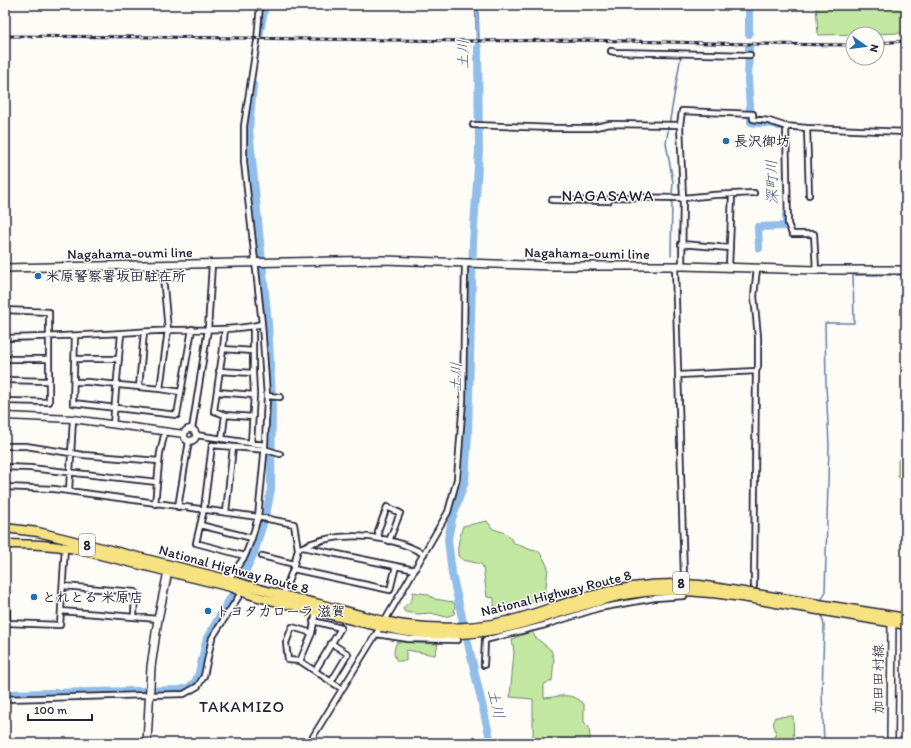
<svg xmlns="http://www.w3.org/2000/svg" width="911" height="748" viewBox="0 0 911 748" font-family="Itim,'Klee One',sans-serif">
  <rect width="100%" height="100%" fill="#fdfcf7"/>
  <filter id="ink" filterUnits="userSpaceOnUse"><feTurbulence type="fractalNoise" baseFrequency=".025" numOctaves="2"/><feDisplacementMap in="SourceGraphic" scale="8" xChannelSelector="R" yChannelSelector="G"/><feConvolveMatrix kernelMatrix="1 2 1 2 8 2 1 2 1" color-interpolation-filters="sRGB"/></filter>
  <g filter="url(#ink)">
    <!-- green -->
    <path fill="#c1e7a1" stroke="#72846e" d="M816,5H906V33L818,35Z
      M898,460H906V477H898Z
      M487,521L493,529L503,532L508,535L514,543L531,550L538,551L540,553L545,561L548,568L545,597L543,600L494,609V598L487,597L483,567L481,564L463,560L458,556C457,545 460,536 463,526Z
      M413,592L427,594L435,599L453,602L455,605L454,614L446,617L431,613L418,614L405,612L403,609C408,600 412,606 413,592Z
      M532,631L535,637L551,650L554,659L552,681L544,684V698C559,697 571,691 584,704V722L589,727L590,737L589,743H533V699L510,697L514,652L512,639Z
      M397,642L438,644L435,655L406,650V661H397C393,654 393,649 397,642Z
      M793,716L794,743H775L774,737L776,732C774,727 772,722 775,717Z"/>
    <!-- water -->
    <path fill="#90bdea" stroke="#647fa4" d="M475,5H478L480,58H477Z"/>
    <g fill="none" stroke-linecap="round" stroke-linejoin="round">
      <!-- stream -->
      <path stroke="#647fa4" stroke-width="1.5" d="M682,52H748
        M672,196L673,182L666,143L681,55
        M671,256L672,200
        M897,275H906
        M822,599L825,593L829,445L826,384L825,323H854L853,275H891
        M822,616L824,626L822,693L824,743
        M485,743L490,741"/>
      <!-- river -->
      <path stroke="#90bdea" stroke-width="8" d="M749,34V5
        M259,37L265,5
        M478,47L479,151L473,242L468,434L465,481L452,519L448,539L452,574L491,743
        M749,47L748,80L751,122C761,124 770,122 779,126
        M759,248L758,227L786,226V215
        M5,694L180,690L188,688L195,682L199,673L207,638L241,580L254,553L267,510L271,489L272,399L268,323L249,129L253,85"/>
      <defs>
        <path id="minor" d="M611,51L615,52L750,55
          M473,125L553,128H591L610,124L680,125
          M786,126L788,224L792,234H814L816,270
          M807,128L809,195
          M552,200L609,201L611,197L683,198L714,195L754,193
          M681,244L730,248
          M162,265L168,330L160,389L181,392L192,329
          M675,266L684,577
          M682,266L683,198L680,125L682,111L753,114V119L769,121L784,126L807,128L906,132
          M729,267L732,195
          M5,310L49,312V402L5,401
          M253,327V373
          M75,336L73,403L177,415L181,392
          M5,338C61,337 117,333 173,330C203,329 233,331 262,324
          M223,349L253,351
          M5,359H49
          M75,359H119
          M679,375L756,371
          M5,380L49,381
          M74,382H88L160,389
          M139,387L144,332
          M217,392L254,395L253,373L219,371
          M267,396L280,397
          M225,415L253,417
          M113,424L121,334
          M192,429L208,329L212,264
          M196,435L265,445
          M222,439L225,415L214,411L223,349L225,329
          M251,443L254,395
          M5,446H26L83,455L159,461
          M5,467L30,468L157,482
          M5,487L54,489L258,517L294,524L298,549C337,530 386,533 424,554
          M69,491L73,419
          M155,504L160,453L165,431
          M178,507L189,441
          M226,512L233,447
          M200,525L252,538
          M379,538L378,531L387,507L400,513L389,541
          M303,547L415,570
          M298,549L293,569L390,590L396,566
          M245,556L196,543L204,509L212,445L267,450L280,454
          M262,556L294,564
          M229,579L245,556L252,538L258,517L265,445L267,396L262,324L244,162V126L257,41L260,5
          M63,586L135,592L134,617
          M754,586L756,371L758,367V337L754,296L757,268
          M282,597L293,569
          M5,609H7V623L60,625L65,547
          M61,611L158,619
          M313,621L341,628L315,671
          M387,621V617L448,512L457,479L463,400L465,263
          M312,633L292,627L286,643L288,660L300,661L342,689
          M376,634L409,639L458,640
          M300,661L312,633L316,611
          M484,665L485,640L545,625L599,608L655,598L684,596
          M331,682L348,654L331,643
          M5,699L184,694L198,686L204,676L212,638L239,596
          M309,743L381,626"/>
        <path id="tertiary" d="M5,416L73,419L184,434
          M184 435a6 6 0 1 1 12 0a6 6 0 1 1-12 0Z"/>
        <path id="secondary" d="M5,268L384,260L552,266H682L816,270H906
          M147,743L151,667L158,619L169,567
          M891,743L892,618"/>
        <path id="trunk" d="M5,528L38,532L234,581C262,591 291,597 319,604C347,611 376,621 405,625C438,629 474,629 507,621C534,615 559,604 586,597C623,586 662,582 700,585L906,618
          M5,544C30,544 56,545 80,550L231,587C254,598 280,602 304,608C337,616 369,625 402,631C436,637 475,635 509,627C558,616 605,594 656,591C696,589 737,596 776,603C820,610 863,618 906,625"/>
      </defs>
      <!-- minor casing -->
      <use href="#minor" stroke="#22223b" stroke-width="8"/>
      <!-- tertiary casing -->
      <use href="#tertiary" stroke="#22223b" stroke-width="9"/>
      <!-- secondary casing -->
      <use href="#secondary" stroke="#22223b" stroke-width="10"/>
      <!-- trunk casing -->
      <use href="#trunk" stroke="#22223b" stroke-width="11"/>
      <!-- minor -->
      <use href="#minor" stroke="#fdfcf7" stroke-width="4.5"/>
      <!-- tertiary -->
      <use href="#tertiary" stroke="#fdfcf7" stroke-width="6"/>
      <!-- secondary -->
      <use href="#secondary" stroke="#fdfcf7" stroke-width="7"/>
      <!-- trunk -->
      <use href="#trunk" stroke="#f7e281" stroke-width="8"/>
      <defs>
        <path id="rail" d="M5,36L151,37L473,41L583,40L752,44L853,45
          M877,43L906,41"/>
      </defs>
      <!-- rail casing -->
      <use href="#rail" stroke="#22223b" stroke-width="3"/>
      <!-- rail -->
      <use href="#rail" stroke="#fdfcf7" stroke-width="1.5" stroke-dasharray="4.5" stroke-linecap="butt"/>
    </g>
  </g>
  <!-- markers -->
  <g fill="#1f6fb2" stroke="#fdfcf7" stroke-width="1.5">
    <circle cx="726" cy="141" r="4"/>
    <circle cx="38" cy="276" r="4"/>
    <circle cx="34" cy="597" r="4"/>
    <circle cx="208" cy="611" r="4"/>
  </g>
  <g text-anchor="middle" stroke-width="3" stroke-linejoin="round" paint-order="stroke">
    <!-- shield labels -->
    <g fill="#fdfcf7" stroke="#646373" stroke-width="1">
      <rect x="79" y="534" width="16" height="22" rx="3"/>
      <rect x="673" y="572" width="16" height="22" rx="3"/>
    </g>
    <g font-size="13" font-weight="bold" fill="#22223b">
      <text x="87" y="550">8</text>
      <text x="681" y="588">8</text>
    </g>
    <!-- poi labels -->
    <g font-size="14" font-weight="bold" fill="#22223b" stroke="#fdfcf7" text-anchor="start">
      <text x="734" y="146">長沢御坊</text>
      <text x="46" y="281">米原警察署坂田駐在所</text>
      <text x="42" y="602">とれとる 米原店</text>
      <text x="216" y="616">トヨタカローラ 滋賀</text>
    </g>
    <!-- street labels -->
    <g font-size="14" fill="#22223b" stroke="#fdfcf7">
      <text transform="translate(130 253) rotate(-1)" y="5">Nagahama-oumi line</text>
      <text transform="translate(587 253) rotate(1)" y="5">Nagahama-oumi line</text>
      <text transform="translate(234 569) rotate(15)" y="5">National Highway Route 8</text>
      <text transform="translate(556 593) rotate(-14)" y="5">National Highway Route 8</text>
      <text transform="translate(878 679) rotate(-90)" y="5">加田田村線</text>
    </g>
    <!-- water labels -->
    <g font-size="15" font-style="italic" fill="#485878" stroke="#fdfcf7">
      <text transform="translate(463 54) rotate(-91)" y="5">土川</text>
      <text transform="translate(772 182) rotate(-91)" y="5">深町川</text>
      <text transform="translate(456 377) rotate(-88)" y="5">土川</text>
      <text transform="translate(496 704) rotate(77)" y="5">土川</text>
    </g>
    <!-- quarter labels -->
    <g font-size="16" letter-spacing="1" fill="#22223b" stroke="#fdfcf7">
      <text x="608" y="201">NAGASAWA</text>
      <text x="242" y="712">TAKAMIZO</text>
    </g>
  </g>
  <!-- margin -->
  <rect width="911" height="748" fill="none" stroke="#fdfcf7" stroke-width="20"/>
  <rect x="10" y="10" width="891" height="728" fill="none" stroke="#22223b" stroke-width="1.5" filter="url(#ink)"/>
  <!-- north arrow -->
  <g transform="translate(865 46) rotate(104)"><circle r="19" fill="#fdfcf7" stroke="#a5a5ac"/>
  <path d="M0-3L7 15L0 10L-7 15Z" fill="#1f6fb2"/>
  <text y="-6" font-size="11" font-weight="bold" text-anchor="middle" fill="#22223b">N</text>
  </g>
  <!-- scale -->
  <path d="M28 714v6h64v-6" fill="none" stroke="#22223b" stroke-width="2"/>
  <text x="34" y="714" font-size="12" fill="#22223b" stroke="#fdfcf7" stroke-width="3" paint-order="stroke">100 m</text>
</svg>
